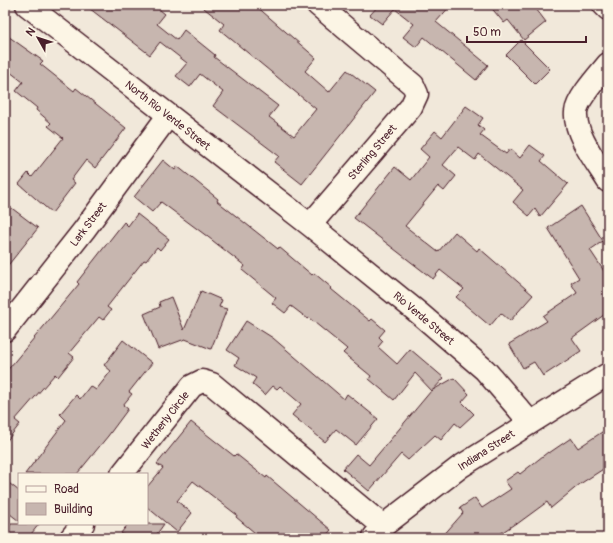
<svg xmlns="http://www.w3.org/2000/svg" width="613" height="543" viewBox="0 0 613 543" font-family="Pangolin,sans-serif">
  <rect width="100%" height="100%" fill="#f1e8da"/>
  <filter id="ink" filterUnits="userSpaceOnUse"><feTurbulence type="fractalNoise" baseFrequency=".025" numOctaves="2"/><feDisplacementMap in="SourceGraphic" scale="8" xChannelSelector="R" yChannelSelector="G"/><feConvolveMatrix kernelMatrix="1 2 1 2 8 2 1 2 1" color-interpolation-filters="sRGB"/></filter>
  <g filter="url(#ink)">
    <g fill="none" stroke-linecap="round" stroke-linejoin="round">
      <!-- stream -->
      <path stroke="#8b6d6f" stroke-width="5" d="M604,538L608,536"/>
    </g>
    <!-- building -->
    <path fill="#c7b6af" stroke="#4a1f2b" d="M85,5H154L165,14L157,24L177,40L184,30L215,55L214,57L278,106L269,117L294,136L316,109L220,30L224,24L200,5H255L316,58L305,71L329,92L347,70L375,92L302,184L274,162L279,156L213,106L223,92L200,74L190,87L176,76L187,63L160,42L150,55Z
      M379,5H451L436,22L488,65L476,80L424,37L416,47L403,37L414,24L395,9L382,24L370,15Z
      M489,5H533L546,22L524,40L508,20L504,23Z
      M5,34L43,61L40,64L74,91L76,88L126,128L95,168L86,160L71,180L75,183L52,213L19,184L28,173L32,177L63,138L48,126L51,123L36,110L37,108L16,91L23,82L5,68Z
      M521,40L550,69L535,84L506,55Z
      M466,106L483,118L478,125L484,130L480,135L506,154L510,149L520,158L530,145L545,156L541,161L568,184L540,217L535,209L529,216L513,202L523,190L479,154L475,160L458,147L443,165L456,176L444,191L438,186L405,226L438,252L455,232L477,251L479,248L533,295L510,321L501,313L490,326L456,297L464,289L440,270L433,279L354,218L395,167L411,180L429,157L420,149L435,131L442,137Z
      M163,160L175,170L177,166L218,199L217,201L278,249L279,247L312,275L314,273L332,288L331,289L370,321L372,319L385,330L379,337L383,341L378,347L397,364L410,349L444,378L432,391L415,373L394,400L369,379L371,376L343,353L347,349L309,318L308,319L291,306L285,313L272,303L276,298L242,270L245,266L208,237L161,202L152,212L134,197Z
      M5,203L38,228L5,269Z
      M581,206L603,241L590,250L608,277V312L572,338L581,351L543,376L534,362L523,368L509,344L547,321L543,316L577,293L571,283L579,278L548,228Z
      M137,214L169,239L160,250L157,247L146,261L144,260L107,307L111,310L103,320L99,317L69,353L74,357L58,377L55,374L15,420L20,424L5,443V373L79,284L77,282L124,222L128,226Z
      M201,291L222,300L219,307L227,309L211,349L185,339L158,349L144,314L160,307L159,302L171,297L184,330Z
      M246,321L273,338L344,399L347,394L378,419L356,445L336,429L325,442L292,415L301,404L280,386L277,389L273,386L265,395L252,384L256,378L235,365L239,358L227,350Z
      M123,340L152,363L129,392L132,394L123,405L128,409L108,436L77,474H25L66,420L60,414L76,395L80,399L90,386L96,390L111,371L104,365Z
      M454,378L469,394L462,402L474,414L460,427L455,423L441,440L435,435L408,460L401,454L369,491L343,469L356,454L369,465L431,391Z
      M191,422L234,456L236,454L266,478L267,476L331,530L324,538H261L236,517L237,515L193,481L177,501L192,513L177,532L147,507V487L163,468L157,464Z
      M608,428V466L580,484L551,508L547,502L517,524L516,523L494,538H441L463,513L460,508L475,498L482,508L511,489L505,481L518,472L520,474L548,452L549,453L571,438L578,448Z
      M5,480L19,491V521L5,510Z
      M11,524H39L28,538H5V532Z
      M128,524H164L154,538H128L121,533Z"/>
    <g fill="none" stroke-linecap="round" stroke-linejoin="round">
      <defs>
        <path id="minor" d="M27,5L310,225L420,314L485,370L529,421
          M604,5L608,9
          M608,64C599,75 577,99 576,112C574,134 597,163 608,181
          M310,225L411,107L417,94L413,85L318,5
          M5,330L84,230L168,116
          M122,474L192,386L202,381L212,384L383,526
          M374,537L383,526L460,467L608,374
          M71,538L83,524"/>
      </defs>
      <!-- minor casing -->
      <use href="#minor" stroke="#4a1f2b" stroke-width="25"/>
      <!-- minor -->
      <use href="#minor" stroke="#fcf5e5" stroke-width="22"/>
    </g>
  </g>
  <g text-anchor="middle" stroke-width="3.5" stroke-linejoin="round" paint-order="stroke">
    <!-- street labels -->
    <g font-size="11" fill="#4a1f2b" stroke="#fcf5e5">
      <text transform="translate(168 115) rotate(38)" y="4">North Rio Verde Street</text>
      <text transform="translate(372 152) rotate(-50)" y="4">Sterling Street</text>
      <text transform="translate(88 224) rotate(-53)" y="4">Lark Street</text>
      <text transform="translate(424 318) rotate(40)" y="4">Rio Verde Street</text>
      <text transform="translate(165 420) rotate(-52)" y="4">Wetherly Circle</text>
      <text transform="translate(486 450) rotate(-33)" y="4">Indiana Street</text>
    </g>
  </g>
  <!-- margin -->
  <rect width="613" height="543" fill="none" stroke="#fcf5e5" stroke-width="20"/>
  <rect x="10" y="10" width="593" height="523" fill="none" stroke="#4a1f2b" stroke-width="1.5" filter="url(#ink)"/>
  <!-- legend -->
  <rect x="18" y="473" width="130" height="52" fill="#fcf5e5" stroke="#b59f9b"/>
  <rect x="26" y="486" width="20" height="6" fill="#fcf5e5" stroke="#b59f9b"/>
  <text x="54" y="493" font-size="12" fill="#4a1f2b">Road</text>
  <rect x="26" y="503" width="20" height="12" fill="#c7b6af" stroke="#b59f9b"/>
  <text x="54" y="513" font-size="12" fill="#4a1f2b">Building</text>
  <!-- north arrow -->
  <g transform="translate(38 38) rotate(309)" stroke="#fcf5e5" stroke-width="3" paint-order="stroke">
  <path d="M0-3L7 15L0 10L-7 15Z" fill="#4a1f2b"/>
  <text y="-6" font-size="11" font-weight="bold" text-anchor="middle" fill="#4a1f2b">N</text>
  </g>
  <!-- scale -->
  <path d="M467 36v6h119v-6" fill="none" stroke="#4a1f2b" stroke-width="2"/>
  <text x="473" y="36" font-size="12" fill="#4a1f2b" stroke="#fcf5e5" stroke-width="3" paint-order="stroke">50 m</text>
</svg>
